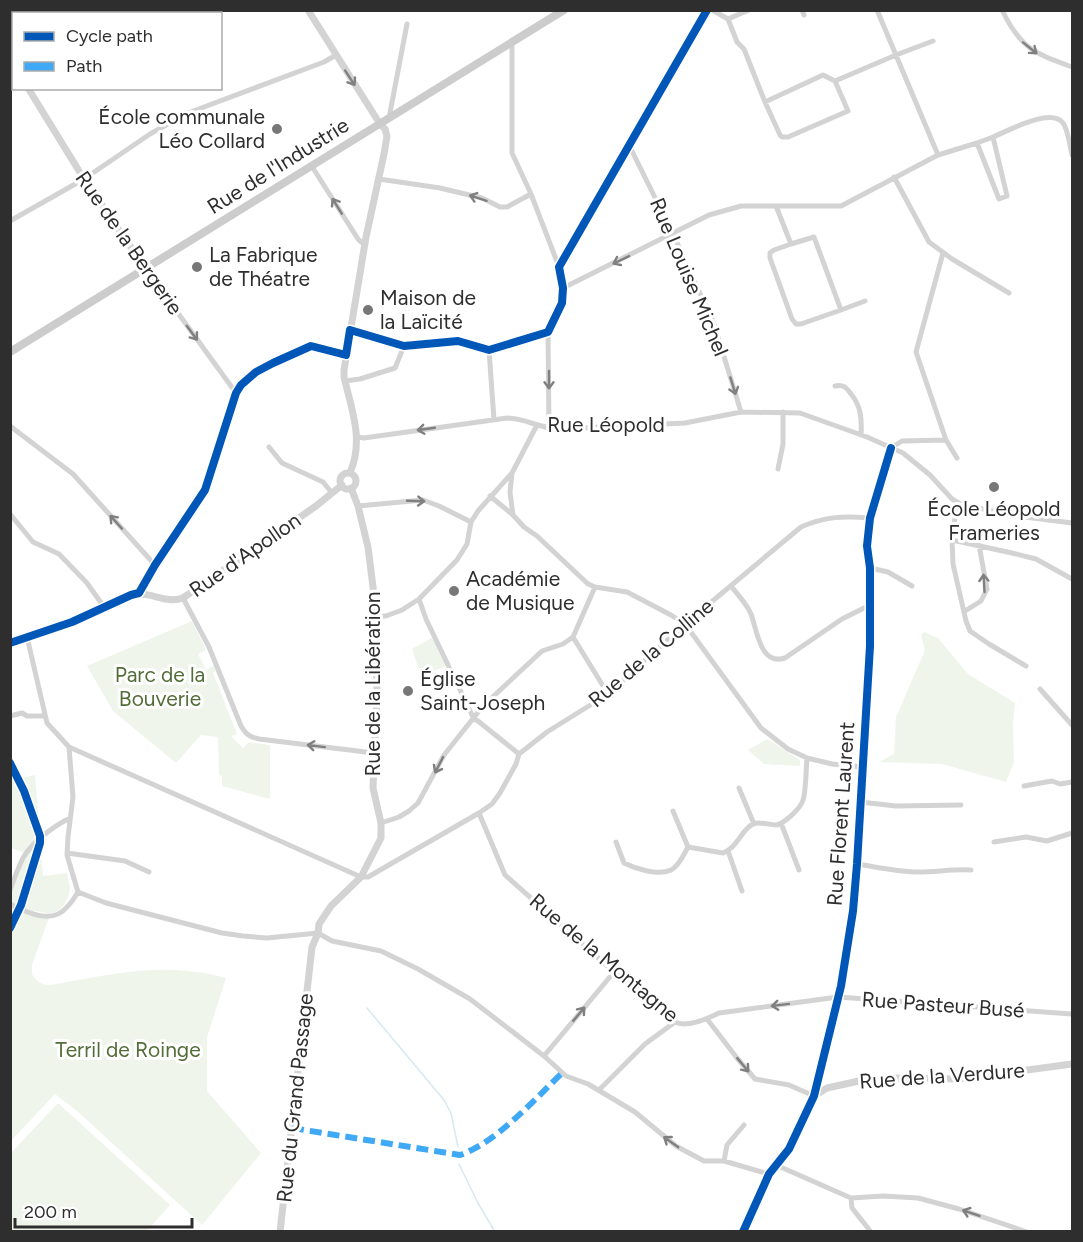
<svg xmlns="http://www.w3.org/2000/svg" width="1083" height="1242" viewBox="0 0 1083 1242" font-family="Figtree,sans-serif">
  <rect width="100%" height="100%" fill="#fff"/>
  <!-- green -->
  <path fill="#f0f5eb" d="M11,11H179L175,14H14L13,60L11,55Z
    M192,621L206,650L198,654L206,670L214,666L215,671L213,673L237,734L231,736L243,748L249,742L270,745V799L222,786V776L219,775L218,737L201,735L176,763L113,711L87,666Z
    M924,632L938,638L968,674L1015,703L1013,725L1014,762L1006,782L942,764L879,762L894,754L896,717L925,650L921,635Z
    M433,637L446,666L421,676L412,649Z
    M767,739L800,760V766L764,764L748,750Z
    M10,765L18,779L35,775L43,876L67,873C68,878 69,883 70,887C70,898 62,912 51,913C45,914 24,908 17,907L20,910L50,915L32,965V974C37,982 41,985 51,985C112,974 165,961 226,978L207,1037V1091L261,1153L202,1225L77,1111L55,1094L11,1141V889L26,853L11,848Z
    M58,1103L170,1205L147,1231H11V1153Z"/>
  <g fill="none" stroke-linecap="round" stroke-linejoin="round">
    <!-- stream -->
    <path stroke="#d6e9f3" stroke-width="1.5" d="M367,1008L444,1100L451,1113L458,1147
      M459,1164L478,1203L495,1232"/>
    <!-- minor -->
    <path stroke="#d3d3d3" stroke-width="5" d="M712,10L728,19L737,42L744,49L765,102L780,135L782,137H788L848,111L835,81L896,55L933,41
      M802,10L804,15
      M877,10L938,155
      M1002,10C1021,49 1034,53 1072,67
      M728,19L749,10
      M512,42V153L531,194L559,267L563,288L562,303L548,332L549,429
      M765,102L823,75L835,81
      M389,118L407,24
      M977,143L993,137
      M629,145L673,234L714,324L741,412
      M311,165L358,239L361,242L365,244
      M894,177L929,242L952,259L1009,293
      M379,179L440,188L482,198L500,207H507L531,194
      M776,206L791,244L814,237L841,310L801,324H796L792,319L770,258V253L774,250L791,244
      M10,221L84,179L150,134L188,113L324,62L336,55
      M943,253L916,352L946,440
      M559,267L707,10
      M146,269L236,393
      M563,288L709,215L741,206H841L938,155L977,143L999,199L1007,196L993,137C1008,131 1050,107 1063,123C1068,129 1070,147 1072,155
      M841,310L865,301
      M350,330L404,346L458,341L489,350L548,332
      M489,350L494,420
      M345,381L360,379L395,368L404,346
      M835,386C843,384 846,387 851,394C861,406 862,419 861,435
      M537,425L512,473L510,492L513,515L524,527L537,536L588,584L595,587L627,592L671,615L685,624L761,728L788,749L807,758L832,764L862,767
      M10,426L73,474L155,565
      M357,437L364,438L507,418C525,418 541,429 559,429L685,423L741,412L800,413L867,437L903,453L930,475L952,499L962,505L1025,517L1072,523
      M269,447L282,463L323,482L332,493
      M891,448L902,441L946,440L957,458
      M778,469L783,444V412
      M490,496L513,515
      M957,503L952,540L953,564L966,621L970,631L989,644L1026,666
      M358,506L423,500L439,506L471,522
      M10,514L33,542L59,554L87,583L104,607
      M952,540L1012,553L1036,559L1072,579
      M870,568L888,572L912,586
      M731,586C737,594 747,604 751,614C757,630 760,666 785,658L842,619L870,605
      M139,593L155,565L205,490L236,393L246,379L256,372L273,363L311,346L346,355
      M183,598L209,647L241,726C246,734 249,737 259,739L374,753
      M419,599L426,619L473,717L519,754
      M965,611L981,601L987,589L979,545
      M375,617L386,616L402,610L419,599L457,560L467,544L471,522L478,511L512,473
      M27,637L47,723L69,747L361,877H368L479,813L492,804L500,793L516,764L519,754L547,732L608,694L685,624L801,527C826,516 844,516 870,518
      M573,637L608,694
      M573,637L595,587
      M1040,689L1072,725
      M10,716L22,713L27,716H45
      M69,747L73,797L68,837L67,855L78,892
      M1024,786L1052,781L1060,784L1072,782
      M739,788L754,824
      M860,802L896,806L961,805
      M673,811L688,847
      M479,813L505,875L614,972L675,1022C687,1028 707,1019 719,1013L838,997L1072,1014
      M381,823L399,817L409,811L418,803L444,755L483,706L542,651L563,644L573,637
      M781,823L799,870
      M616,842L624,863C636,869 658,876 671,870C679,866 684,854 688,847L723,853C738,847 741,830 753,824C760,821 768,825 776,825C784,824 801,808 803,800C806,792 806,768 807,758
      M994,842L1026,837L1047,841L1072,833
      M728,851L742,891
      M67,853L125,861L149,872
      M857,864C877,867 898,872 919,872C936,872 953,869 971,870
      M10,890C14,879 18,868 23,858C32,842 54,826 70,818
      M78,892L106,903L222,933L243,936L267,938L318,933L332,941L381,951L418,969L470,999L544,1056L566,1076L588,1084L635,1112L676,1146L704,1161H724L769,1174
      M10,904C28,913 52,925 67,907C71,903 75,897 78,892
      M707,1019L737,1058L755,1079L789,1085L814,1096L841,986L853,911L857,864L870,646V568L867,546L870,518L891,448
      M544,1056L614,972
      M599,1090L645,1044L675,1022
      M724,1161L727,1145L744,1125
      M776,1165L851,1198L883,1196L918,1198L959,1209L1027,1232
      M851,1198L852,1208L871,1232"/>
    <!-- tertiary -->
    <path stroke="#d3d3d3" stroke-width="7" d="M308,10L380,124L385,129L387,136L384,154L366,237L344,370V377C352,411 364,440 350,473
      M10,61L14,65
      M28,88L84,179L146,269
      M340 481a8 8 0 1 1 16 0a8 8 0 1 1-16 0Z
      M10,643L72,622L134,594C151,592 167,604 183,598L316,506L342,485
      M280,1232L312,947L318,933L319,924L331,906L361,877L381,838V823L373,788L377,691L374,595L368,547L358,506L351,488
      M743,1232L769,1174L789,1149L814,1096L827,1088L868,1079L895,1078L961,1079L1072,1064"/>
    <!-- secondary -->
    <path stroke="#ccc" stroke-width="8" d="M10,352L564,10"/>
    <!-- quiet -->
    <path stroke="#3fa9f5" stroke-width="6" stroke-dasharray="12 6" stroke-linecap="butt" d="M292,1128L460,1155C497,1142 534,1100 562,1073"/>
    <defs>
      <path id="cycleway" d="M10,643L72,622L131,595L139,593L155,565L205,490L236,393L241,385L256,372L273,363L311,346L346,355L350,330L404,346L458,341L489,350L548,332L562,303L563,288L559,267L707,10
        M10,763L24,791L40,836V843L21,905L10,928
        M743,1232L769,1174L789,1149L814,1096L841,986L853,911L857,864L870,646V568L867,546L870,518L891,448"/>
    </defs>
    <!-- cycleway casing -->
    <use href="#cycleway" stroke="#fff" stroke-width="11"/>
    <!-- cycleway -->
    <use href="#cycleway" stroke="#0057b8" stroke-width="8"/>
  </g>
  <!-- one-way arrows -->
  <defs><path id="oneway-shaft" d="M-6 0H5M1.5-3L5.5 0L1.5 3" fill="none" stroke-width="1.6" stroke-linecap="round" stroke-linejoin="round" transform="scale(1.5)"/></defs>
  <g stroke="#808080">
    <use href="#oneway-shaft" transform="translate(1030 48) rotate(39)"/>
    <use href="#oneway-shaft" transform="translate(350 78) rotate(57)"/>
    <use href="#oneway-shaft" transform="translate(478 198) rotate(-162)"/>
    <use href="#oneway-shaft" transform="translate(337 206) rotate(-122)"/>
    <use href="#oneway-shaft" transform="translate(621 260) rotate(154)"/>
    <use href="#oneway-shaft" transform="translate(192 333) rotate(54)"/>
    <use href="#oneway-shaft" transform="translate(549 380) rotate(90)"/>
    <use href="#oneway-shaft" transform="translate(733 386) rotate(73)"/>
    <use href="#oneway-shaft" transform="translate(426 429) rotate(172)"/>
    <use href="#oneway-shaft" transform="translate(416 501) rotate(2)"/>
    <use href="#oneway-shaft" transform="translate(116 522) rotate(-132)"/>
    <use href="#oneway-shaft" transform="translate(984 583) rotate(-93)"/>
    <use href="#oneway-shaft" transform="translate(316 746) rotate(-173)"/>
    <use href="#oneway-shaft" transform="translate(439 765) rotate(117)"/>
    <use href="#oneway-shaft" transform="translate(780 1005) rotate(173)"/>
    <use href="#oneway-shaft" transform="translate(579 1014) rotate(-50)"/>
    <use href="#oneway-shaft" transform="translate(743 1065) rotate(50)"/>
    <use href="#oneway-shaft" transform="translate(671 1142) rotate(-145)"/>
    <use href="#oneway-shaft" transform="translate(971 1213) rotate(-161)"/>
  </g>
  <!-- markers -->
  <g fill="#777" stroke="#fff" stroke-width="2">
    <circle cx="277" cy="129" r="6"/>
    <circle cx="197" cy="267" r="6"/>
    <circle cx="368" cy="310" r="6"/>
    <circle cx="994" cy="487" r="6"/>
    <circle cx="454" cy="591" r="6"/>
    <circle cx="408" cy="691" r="6"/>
  </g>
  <g text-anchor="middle" stroke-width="6" stroke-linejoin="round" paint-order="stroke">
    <!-- poi labels -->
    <g font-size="21" fill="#2e2e2e" stroke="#fff" text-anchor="start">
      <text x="265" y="124" text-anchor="end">École communale<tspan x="265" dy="24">Léo Collard</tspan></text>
      <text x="209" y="262">La Fabrique<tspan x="209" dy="24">de Théatre</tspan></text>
      <text x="380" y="305">Maison de<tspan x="380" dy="24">la Laïcité</tspan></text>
      <text x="994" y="516" text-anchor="middle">École Léopold<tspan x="994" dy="24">Frameries</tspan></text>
      <text x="466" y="586">Académie<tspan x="466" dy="24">de Musique</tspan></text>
      <text x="420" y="686">Église<tspan x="420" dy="24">Saint-Joseph</tspan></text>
    </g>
    <!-- street labels -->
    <g font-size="21" fill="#2e2e2e" stroke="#fff">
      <text transform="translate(278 166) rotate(-32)" y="7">Rue de l'Industrie</text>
      <text transform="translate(129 243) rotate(55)" y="7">Rue de la Bergerie</text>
      <text transform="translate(689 277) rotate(67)" y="7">Rue Louise Michel</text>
      <text x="606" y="432">Rue Léopold</text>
      <text transform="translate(245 555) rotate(-35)" y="7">Rue d'Apollon</text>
      <text transform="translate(651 653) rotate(-40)" y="7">Rue de la Colline</text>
      <text transform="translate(373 684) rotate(-90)" y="7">Rue de la Libération</text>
      <text transform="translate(841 814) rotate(-86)" y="7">Rue Florent Laurent</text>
      <text transform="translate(604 958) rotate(40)" y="7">Rue de la Montagne</text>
      <text transform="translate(943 1005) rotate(4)" y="7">Rue Pasteur Busé</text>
      <text transform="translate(942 1076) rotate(-4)" y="7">Rue de la Verdure</text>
      <text transform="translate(295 1098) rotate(-84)" y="7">Rue du Grand Passage</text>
    </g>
    <!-- park labels -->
    <g font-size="21" fill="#526d37" stroke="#fff">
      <text x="160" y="682">Parc de la<tspan x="160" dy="24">Bouverie</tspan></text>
      <text x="128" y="1057">Terril de Roinge</text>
    </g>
  </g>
  <!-- border -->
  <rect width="1083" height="1242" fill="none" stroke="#2e2e2e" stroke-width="24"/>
  <!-- legend -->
  <rect x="12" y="12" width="210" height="78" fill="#ffffff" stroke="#ababab" stroke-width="1.5"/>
  <rect x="24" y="32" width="30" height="9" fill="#0057b8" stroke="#ababab" stroke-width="1.5"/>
  <text x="66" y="42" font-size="18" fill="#2e2e2e">Cycle path</text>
  <rect x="24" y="62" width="30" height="9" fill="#3fa9f5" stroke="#ababab" stroke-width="1.5"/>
  <text x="66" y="72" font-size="18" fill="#2e2e2e">Path</text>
  <!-- scale -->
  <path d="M15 1218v9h177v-9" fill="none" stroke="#2e2e2e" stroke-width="3"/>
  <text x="24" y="1218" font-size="18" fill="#2e2e2e" stroke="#ffffff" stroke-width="4.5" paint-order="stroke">200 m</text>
</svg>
